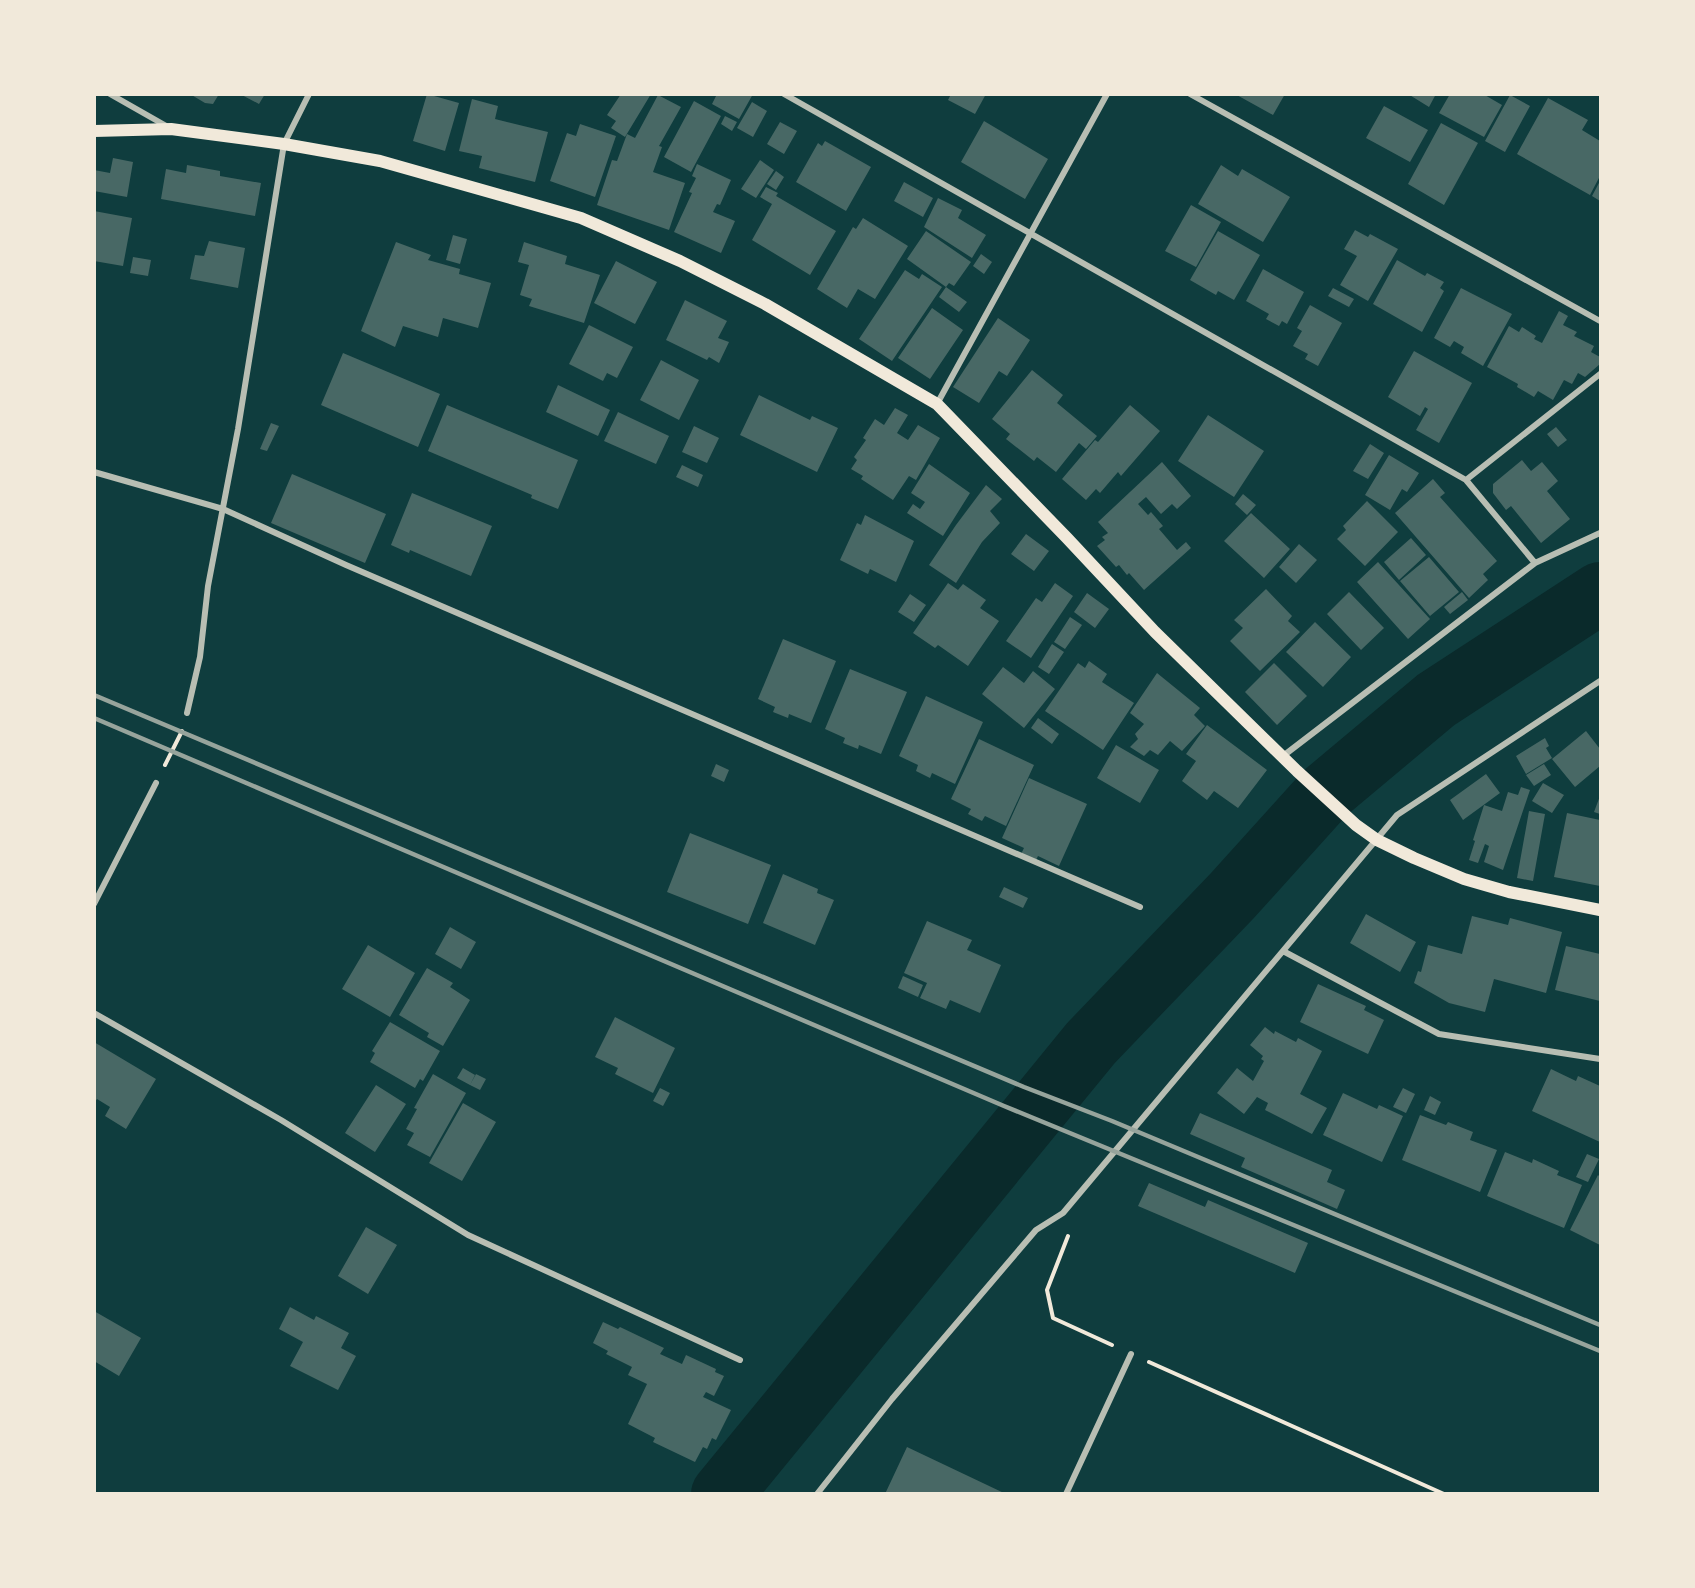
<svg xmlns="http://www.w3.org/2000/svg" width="1695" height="1588" viewBox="0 0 1695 1588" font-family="'Source Sans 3',sans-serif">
  <rect width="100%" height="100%" fill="#0f3d3e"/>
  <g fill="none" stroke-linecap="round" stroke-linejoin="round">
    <!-- river -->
    <path stroke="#0a2a2b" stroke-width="62" d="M722,1494L1091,1043L1232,896L1325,793L1436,700L1600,593"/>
  </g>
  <!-- building -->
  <path fill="#486865" d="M190,94H219L213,104L205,103Z
    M240,94H265L259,104Z
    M427,94L459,103L445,151L413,141Z
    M621,94H651L625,137L611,128L616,121L607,115Z
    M717,94H753L739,119L712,104Z
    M951,94H986L975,114L948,100Z
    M1235,94H1285L1273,115Z
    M1408,94H1436L1429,107Z
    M1450,94H1483L1502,105L1484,137L1439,113Z
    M658,95L681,107L659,146L662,147L653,172L685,183L669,230L597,205L612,160L617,161L627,134L635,138Z
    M1510,95L1530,106L1505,152L1485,141Z
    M1548,98L1588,120L1582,130L1600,141V176L1590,195L1517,154Z
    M472,99L498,106L495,119L548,132L535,182L479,168L482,156L459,151Z
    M694,101L721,116L691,172L664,157Z
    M752,102L767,111L753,137L737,128Z
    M1384,106L1428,130L1410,162L1366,138Z
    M725,116L737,122L732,131L721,124Z
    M984,121L1048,159L1025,199L961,162Z
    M780,122L797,131L784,154L767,144Z
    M1441,123L1478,143L1444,205L1408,184Z
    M580,124L616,136L595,197L550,181L567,133L576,136Z
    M825,141L871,167L846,211L796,182L818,143L822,146Z
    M113,158L133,162L127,197L94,191V170L110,173Z
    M760,160L774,170L756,198L741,189Z
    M697,164L731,180L720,205L717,204L713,212L735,221L721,253L674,232L692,193L689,192L696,178L692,176Z
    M187,165L220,171V176L261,183L255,216L161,199L166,169L186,173Z
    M1221,165L1238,176L1242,169L1290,197L1263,242L1198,204Z
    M776,171L784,177L776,190L767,184Z
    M1600,181V201L1592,196Z
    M904,182L933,198L923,217L894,201Z
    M766,187L778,193L776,196L836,231L810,275L752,240L772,204L760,197Z
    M938,198L962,210L958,218L986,235L972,258L924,227Z
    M1191,205L1221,222L1196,267L1165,251Z
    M94,211L132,218L123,266L94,261Z
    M863,218L908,246L875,299L858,289L847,308L817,289L853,227L856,229Z
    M1355,230L1368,237L1370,234L1398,249L1368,301L1340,285L1357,256L1344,249Z
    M926,231L971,262L954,286L949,283L946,287L907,259Z
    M1218,231L1260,255L1234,300L1218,291L1216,295L1190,280Z
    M453,235L467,239L460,264L446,260Z
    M209,241L245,248L238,288L190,279L195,255L204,256Z
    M396,242L431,255L428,260L460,269L459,274L491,283L478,328L443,318L438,337L403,326L395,347L361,331Z
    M524,242L567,256L565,264L600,275L584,323L529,306L532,299L520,295L529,265L518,262Z
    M981,254L992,262L984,274L973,266Z
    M133,257L151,260L148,276L130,273Z
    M1397,260L1425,276L1427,273L1444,282L1440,288L1444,291L1422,332L1373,304Z
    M616,261L657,282L635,324L594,303Z
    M1263,269L1304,292L1287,324L1282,321L1279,326L1266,319L1269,314L1246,301Z
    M905,270L919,279L922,274L942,287L892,361L859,339Z
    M946,287L967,302L959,312L939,297Z
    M1333,288L1354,299L1349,307L1328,296Z
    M1461,288L1512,314L1483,366L1461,353L1464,347L1454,341L1450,347L1434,338Z
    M685,300L727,321L718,338L729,342L719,363L709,357L707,360L666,340Z
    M1310,305L1342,323L1318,366L1305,359L1308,354L1293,346L1302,331L1297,328Z
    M932,308L963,330L930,379L898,358Z
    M1559,311L1568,316L1563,325L1577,332L1574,336L1594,346L1591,352L1600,357V364L1585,377L1578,373L1572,384L1564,380L1553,400L1538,391L1534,397L1517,387L1518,384L1487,367L1509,326L1519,332L1522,327L1536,336L1534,339L1542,343Z
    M998,318L1030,340L1007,376L999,371L979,403L953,387Z
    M589,325L633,347L617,378L607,373L603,381L569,364Z
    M1414,351L1472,383L1439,443L1416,430L1428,409L1425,407L1420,416L1388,397Z
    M343,353L440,394L418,447L321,405Z
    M661,360L699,380L679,420L640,400Z
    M1032,370L1063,395L1057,403L1097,436L1086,449L1079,443L1056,472L1037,457L1034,461L1006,439L1010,434L992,419Z
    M558,385L610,410L598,436L546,412Z
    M759,395L810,420L812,416L838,428L817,472L740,435Z
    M447,405L578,460L558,509L531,498L532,495L428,451Z
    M1130,405L1160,431L1121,476L1118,472L1100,493L1096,489L1086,500L1062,479L1095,440L1098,442Z
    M895,408L908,415L897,433L908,440L918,425L940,438L916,480L909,476L893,500L861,479L863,476L851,469L857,460L854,457L866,440L863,438L875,419L884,425Z
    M618,412L669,436L656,464L604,441Z
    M1208,415L1264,451L1234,497L1178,461Z
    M271,423L279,426L267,451L260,449Z
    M694,426L719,438L707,463L682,452Z
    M1556,427L1567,440L1558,447L1547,434Z
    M1370,444L1384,453L1368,479L1353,471Z
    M1389,455L1419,473L1407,492L1402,489L1390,510L1365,495Z
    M1522,460L1531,471L1542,462L1558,481L1547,491L1570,519L1541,543L1511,506L1506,510L1493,493V484Z
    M1162,462L1191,496L1177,509L1172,504L1161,514L1146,497L1138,504L1148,515L1151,512L1163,526L1159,529L1177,550L1186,542L1191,548L1144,590L1129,573L1127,575L1119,565L1116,567L1097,546L1105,540L1102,537L1108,533L1098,522Z
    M929,464L970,493L943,536L907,513L913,504L920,509L925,502L911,493Z
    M682,465L703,475L698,487L676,477Z
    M292,474L386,514L365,563L271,523Z
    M1433,479L1445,493L1440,497L1497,561L1483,574L1488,580L1469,598L1395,513Z
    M986,485L1002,499L990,511L1000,523L982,542L956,583L929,565L956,525Z
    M412,493L492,526L471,576L410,550L409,553L391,545Z
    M1243,494L1256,505L1247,515L1235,504Z
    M1367,501L1398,532L1365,566L1337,539L1346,530L1343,526Z
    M1251,513L1290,549L1264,578L1224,541Z
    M865,515L914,541L896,582L870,569L868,574L840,560L857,523L861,525Z
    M1026,534L1049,551L1034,571L1011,554Z
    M1411,538L1426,555L1399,580L1384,562Z
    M1299,544L1317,560L1296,583L1279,567Z
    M1429,557L1459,592L1430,616L1400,581Z
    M1378,562L1430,619L1408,639L1357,582Z
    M948,583L958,590L963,584L986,600L980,608L999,621L968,666L938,645L935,648L913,633Z
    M1055,583L1073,596L1031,658L1006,641L1036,598L1042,602Z
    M1266,589L1292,616L1288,621L1300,632L1260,671L1230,641L1243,628L1234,620Z
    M1349,592L1384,628L1361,650L1327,614Z
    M1462,592L1468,600L1450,614L1444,607Z
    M1087,593L1109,609L1095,628L1074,612Z
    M910,594L926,605L914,622L898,612Z
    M1070,617L1082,625L1065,649L1054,642Z
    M1315,622L1351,657L1323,687L1286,652Z
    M783,639L836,661L811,723L789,714L788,718L773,712L775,707L758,699Z
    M1052,644L1064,652L1049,674L1038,667Z
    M1089,661L1107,674L1102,682L1134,703L1103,750L1045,711L1078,663L1085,668Z
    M1274,663L1307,696L1277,725L1245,692Z
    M1003,667L1024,683L1033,671L1055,689L1024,728L982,694Z
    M850,669L907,692L881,754L859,745L858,749L843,743L845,738L825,729Z
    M1157,673L1200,708L1194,715L1205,726L1182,751L1170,741L1158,755L1150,750L1144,756L1130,747L1138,739L1135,734L1144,724L1130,713Z
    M926,696L983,722L955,784L932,773L930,778L916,771L918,765L899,756Z
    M1038,718L1059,734L1052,744L1031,728Z
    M1207,725L1267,770L1238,808L1214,791L1207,800L1182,781L1196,761L1186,754Z
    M1586,731L1600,749V766L1575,787L1552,759Z
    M1545,738L1549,746L1546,748L1552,758L1526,774L1516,756Z
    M979,739L1034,765L1006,826L985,816L982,821L968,814L971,809L951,799Z
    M1116,745L1159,770L1140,803L1097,778Z
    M716,764L729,770L724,782L711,776Z
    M1544,764L1551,775L1534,786L1526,775Z
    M1486,774L1500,793L1463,820L1450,800Z
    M1029,778L1087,804L1059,866L1038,856L1036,860L1021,854L1024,848L1002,838Z
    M1543,783L1564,795L1552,813L1532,801Z
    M1521,787L1530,790L1503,870L1484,862L1489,846L1485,844L1478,863L1469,860L1475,841L1473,840L1484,805L1502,811L1508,792L1518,795Z
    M1600,796V814L1594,812Z
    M1529,811L1545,814L1533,881L1517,878Z
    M1567,813L1600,820V886L1554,877Z
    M690,833L771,865L748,924L667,892Z
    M783,874L818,889L817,893L834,900L815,945L763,923Z
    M1004,887L1028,898L1023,908L999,897Z
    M1366,914L1416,942L1400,972L1350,943Z
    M1472,916L1508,925L1510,918L1562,932L1546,993L1494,979L1485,1012L1449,1003L1414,983L1418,971L1421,972L1428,945L1462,954Z
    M927,921L972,940L967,950L1001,965L980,1013L950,1000L946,1009L920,998L927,983L904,973Z
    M450,927L476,942L461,969L435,954Z
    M368,945L415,973L390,1017L342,989Z
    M1566,946L1600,954V1001L1555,990Z
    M427,968L453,983L450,987L470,1000L443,1046L427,1037L429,1033L399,1015Z
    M903,976L923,985L918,997L898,988Z
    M1318,984L1366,1006L1364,1010L1384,1020L1368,1054L1300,1022Z
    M615,1017L675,1048L653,1093L615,1074L618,1068L595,1057Z
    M390,1022L440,1051L423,1081L420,1079L415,1088L370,1062L375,1053L372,1051Z
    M1265,1027L1274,1034L1275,1031L1296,1042L1298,1038L1322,1051L1300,1094L1327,1108L1312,1134L1265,1110L1268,1103L1257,1097L1244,1114L1217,1093L1237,1068L1253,1081L1264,1061L1261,1059L1263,1056L1250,1045Z
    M94,1042L156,1079L126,1129L105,1116L110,1107L97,1099L94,1103Z
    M463,1068L475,1075L470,1085L457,1078Z
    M1551,1069L1576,1081L1578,1076L1600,1086L1599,1090L1600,1091V1142L1532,1111Z
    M433,1074L466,1093L430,1157L407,1145L414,1133L406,1129L417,1109L414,1108Z
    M476,1074L486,1079L480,1090L470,1085Z
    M376,1085L406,1104L375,1152L345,1133Z
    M660,1088L670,1093L663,1106L653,1101Z
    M1403,1088L1415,1094L1406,1113L1393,1107Z
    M1343,1093L1377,1109L1379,1105L1403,1116L1382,1162L1323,1135Z
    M1430,1096L1441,1102L1435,1115L1424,1110Z
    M463,1103L496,1122L462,1181L429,1163Z
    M1200,1113L1332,1170L1327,1182L1345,1190L1337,1209L1241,1167L1245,1158L1190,1134Z
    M1420,1115L1446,1125L1448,1122L1473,1132L1470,1140L1497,1150L1480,1192L1402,1160Z
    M1505,1152L1532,1163L1533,1159L1559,1171L1557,1175L1582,1185L1564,1228L1487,1196Z
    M1587,1154L1599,1159L1588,1182L1576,1177Z
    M1598,1175L1600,1177V1245L1570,1230Z
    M1149,1183L1205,1207L1208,1200L1308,1243L1295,1273L1138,1206Z
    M366,1227L397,1245L368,1294L338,1276Z
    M290,1307L314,1320L316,1316L349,1333L341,1348L356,1356L338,1390L290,1366L303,1342L279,1329Z
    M94,1311L141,1338L119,1376L94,1361Z
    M603,1322L618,1329L620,1327L664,1348L660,1354L682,1364L686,1355L716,1369L715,1372L724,1376L714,1396L706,1392L703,1397L731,1410L716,1440L712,1438L707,1449L703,1447L695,1462L653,1442L655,1438L628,1424L647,1384L628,1375L632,1367L606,1354L608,1351L593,1343Z
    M907,1447L1006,1494H885Z"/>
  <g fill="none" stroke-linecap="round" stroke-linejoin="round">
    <!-- path -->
    <path stroke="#f1e9da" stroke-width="4" d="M165,765L182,731
      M1068,1236L1047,1290L1053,1318L1112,1345
      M1149,1362L1444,1494"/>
    <!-- minor -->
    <path stroke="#b8beb3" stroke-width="6" d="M110,94L168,127
      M784,94L1466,480L1535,563
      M1190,94L1600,321
      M937,404L1107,94
      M94,472L223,509L346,565L1140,907
      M1466,480L1600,374
      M187,713L200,657L208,586L238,429L284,144L309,94
      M1283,756L1535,563L1600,533
      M94,904L156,783
      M1283,951L1439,1034L1600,1059
      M94,1013L281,1120L468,1235L740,1360
      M817,1494L892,1399L1036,1230L1063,1213L1397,815L1600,681
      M1066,1494L1131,1354"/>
    <!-- secondary -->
    <path stroke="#f1e9da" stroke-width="12" d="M94,131L171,129L284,144L380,161L581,218L680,261L765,304L937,404L1067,538L1155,632L1297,771L1356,825L1377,840L1414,858L1464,879L1509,892L1600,910"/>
    <!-- rail -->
    <path stroke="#97a49c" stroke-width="4.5" d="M94,695L1024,1087L1112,1121L1600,1325
      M94,718L1004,1106L1600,1351"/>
  </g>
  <!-- border -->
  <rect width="1695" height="1588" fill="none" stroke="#f1e9da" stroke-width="192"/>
</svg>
